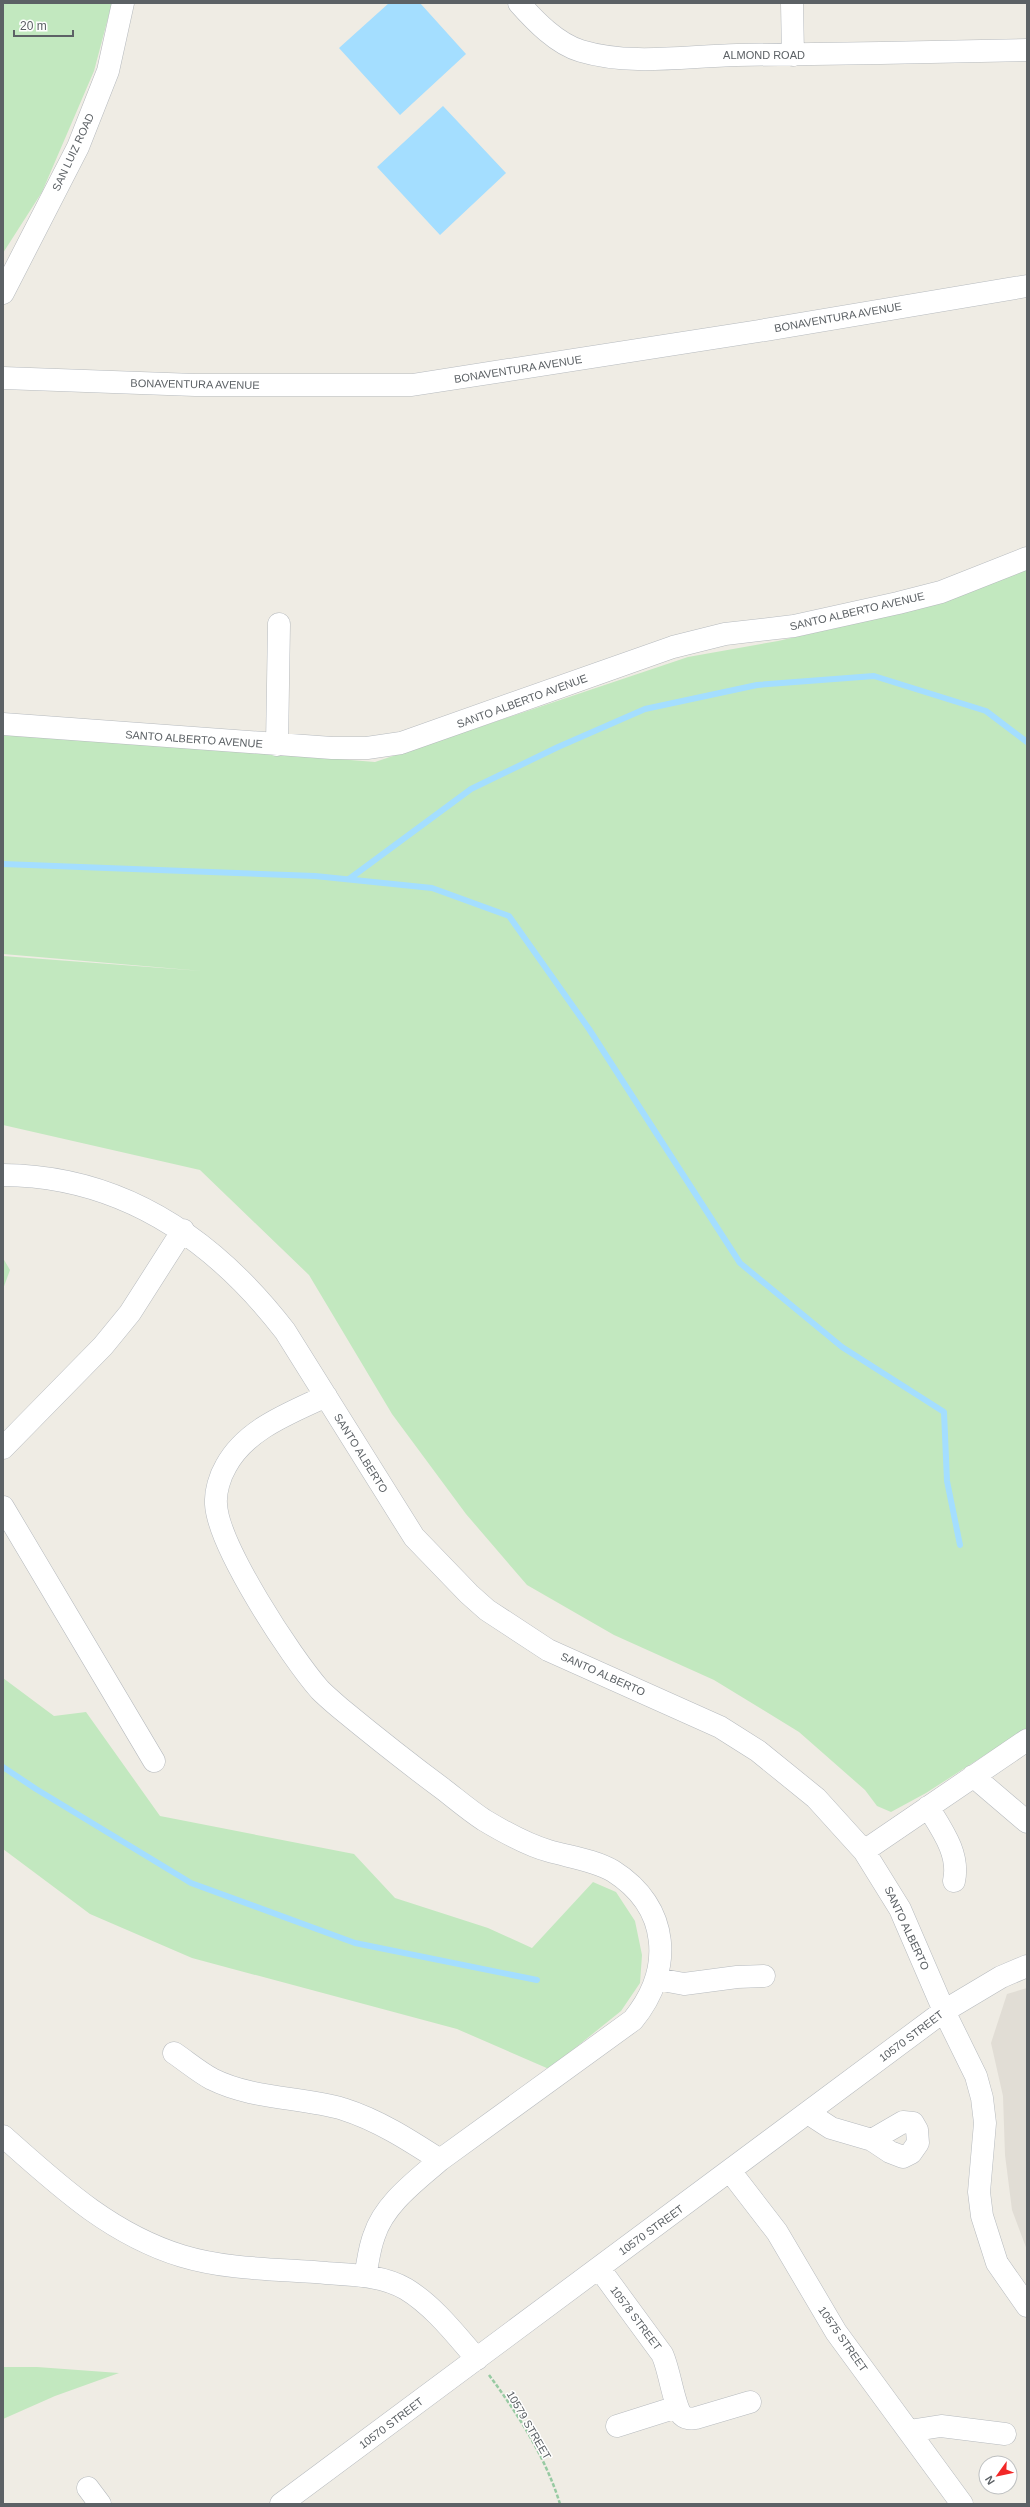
<svg xmlns="http://www.w3.org/2000/svg" width="1030" height="2507" viewBox="0 0 1030 2507" font-family="Arial,sans-serif">
  <rect width="100%" height="100%" fill="#efece4"/>
  <!-- education -->
  <path fill="#e1ddd5" d="M1027,1988V2250L1012,2210L1005,2155L1003,2096L991,2043L1007,1994Z"/>
  <!-- green -->
  <path fill="#c2e8bf" d="M3,3H112L94,71L42,192L3,253Z
    M1027,567V1728L926,1793L891,1812L877,1806L865,1790L799,1732L714,1680L614,1635L527,1585L466,1514L392,1414L309,1275L200,1170L3,1125V956L202,971L3,954V729L174,746L375,762L688,657L778,641L884,617Z
    M3,1258L10,1270L3,1289Z
    M3,1678L54,1716L86,1712L160,1816L354,1854L395,1898L488,1928L532,1948L593,1882L616,1892L635,1921L642,1955L640,1983L621,2011L549,2069L457,2029L192,1958L90,1914L3,1849Z
    M3,2367H37L119,2373L55,2396L3,2419Z"/>
  <!-- water -->
  <path fill="#a4deff" d="M389,3H420L466,54L400,115L339,48Z
    M443,106L506,173L440,235L377,167Z"/>
  <g fill="none" stroke-linecap="round" stroke-linejoin="round">
    <!-- stream -->
    <path stroke="#a4deff" stroke-width="6" d="M3,864L315,876L432,888L509,916L589,1029L740,1263L842,1347L944,1412L947,1481L960,1545
      M349,879L471,789L558,747L645,709L757,685L874,676L986,711L1027,742
      M3,1767L36,1789L191,1883L355,1943L537,1980"/>
    <defs>
      <path id="minor" d="M519,3C535,21 557,44 581,51C631,66 686,56 737,55C834,54 930,52 1027,50
        M792,3L793,55
        M3,293L78,147L108,71L123,3
        M3,378L195,385H412L759,331L1027,286
        M3,724L332,748H367L401,743L673,647L725,634L794,626L898,603L941,592L1027,558
        M277,745L279,624
        M3,1175C123,1176 214,1239 285,1331L414,1537L469,1594L487,1610L548,1650L720,1727L758,1751L816,1798L864,1851L900,1909L944,2011L976,2076L982,2098L985,2123L979,2192L982,2216L997,2263L1027,2306
        M326,1396C290,1413 246,1429 226,1466C220,1476 215,1492 216,1504C218,1546 291,1657 320,1690C326,1696 333,1702 340,1708C374,1736 408,1763 443,1789C456,1799 470,1811 484,1820C504,1832 527,1845 549,1851C570,1857 594,1860 613,1871C670,1907 674,1970 633,2020L440,2160C416,2181 384,2204 374,2236C369,2249 368,2263 365,2276
        M3,1448L103,1346L130,1313L183,1230
        M3,1507L154,1761
        M973,1776L1027,1822
        M928,1807C942,1830 960,1854 954,1881
        M864,1851L1027,1740
        M657,1979L684,1984L737,1977L764,1976
        M174,2053C186,2061 199,2072 212,2079C252,2099 300,2097 343,2109C378,2120 409,2140 440,2160
        M808,2113L831,2128L872,2140L890,2152L903,2157L911,2153L918,2143L917,2130L913,2123L903,2122L872,2140
        M3,2136C58,2185 110,2234 182,2256C228,2270 279,2269 326,2273C353,2275 382,2275 406,2289C434,2306 456,2335 477,2359
        M730,2171L777,2232L836,2332L962,2504
        M599,2268L662,2354C669,2367 674,2407 682,2415C686,2419 690,2419 696,2418L750,2402
        M617,2426L677,2407
        M909,2431L941,2426L1005,2434
        M88,2488L100,2504
        M281,2504L944,2011L1001,1977L1027,1966"/>
    </defs>
    <!-- minor casing -->
    <use href="#minor" stroke="#b6babe" stroke-width="23"/>
    <!-- path -->
    <path stroke="#97caa2" stroke-width="2.5" stroke-dasharray="4 2" stroke-linecap="butt" d="M489,2375C518,2414 546,2458 560,2504"/>
    <!-- minor -->
    <use href="#minor" stroke="#fff" stroke-width="22"/>
  </g>
  <g text-anchor="middle" stroke-width="3" stroke-linejoin="round" paint-order="stroke">
    <!-- street labels -->
    <g font-size="11" fill="#5c6165" stroke="#fff">
      <text x="764" y="59">ALMOND ROAD</text>
      <text transform="translate(73 152) rotate(-65)" y="4">SAN LUIZ ROAD</text>
      <text transform="translate(838 317) rotate(-10)" y="4">BONAVENTURA AVENUE</text>
      <text transform="translate(518 369) rotate(-9)" y="4">BONAVENTURA AVENUE</text>
      <text transform="translate(195 384) rotate(1)" y="4">BONAVENTURA AVENUE</text>
      <text transform="translate(857 611) rotate(-13)" y="4">SANTO ALBERTO AVENUE</text>
      <text transform="translate(522 701) rotate(-20)" y="4">SANTO ALBERTO AVENUE</text>
      <text transform="translate(194 739) rotate(4)" y="4">SANTO ALBERTO AVENUE</text>
      <text transform="translate(361 1453) rotate(58)" y="4">SANTO ALBERTO</text>
      <text transform="translate(603 1674) rotate(24)" y="4">SANTO ALBERTO</text>
      <text transform="translate(907 1928) rotate(65)" y="4">SANTO ALBERTO</text>
      <text transform="translate(911 2036) rotate(-37)" y="4">10570 STREET</text>
      <text transform="translate(651 2230) rotate(-36)" y="4">10570 STREET</text>
      <text transform="translate(636 2318) rotate(53)" y="4">10578 STREET</text>
      <text transform="translate(843 2339) rotate(55)" y="4">10575 STREET</text>
      <text transform="translate(391 2423) rotate(-37)" y="4">10570 STREET</text>
      <text transform="translate(529 2425) rotate(60)" y="4">10579 STREET</text>
    </g>
  </g>
  <!-- border -->
  <rect width="1030" height="2507" fill="none" stroke="#5c6165" stroke-width="8"/>
  <!-- north arrow -->
  <g transform="translate(998 2475) rotate(237)"><circle r="19" fill="#ffffff" stroke="#bec0c1"/>
  <path d="M0-3L7 15L0 10L-7 15Z" fill="#f22727"/>
  <text y="-6" font-size="11" font-weight="bold" text-anchor="middle" fill="#5c6165">N</text>
  </g>
  <!-- scale -->
  <path d="M14 30v6h59v-6" fill="none" stroke="#5c6165" stroke-width="2"/>
  <text x="20" y="30" font-size="12" fill="#5c6165" stroke="#ffffff" stroke-width="3" paint-order="stroke">20 m</text>
</svg>
